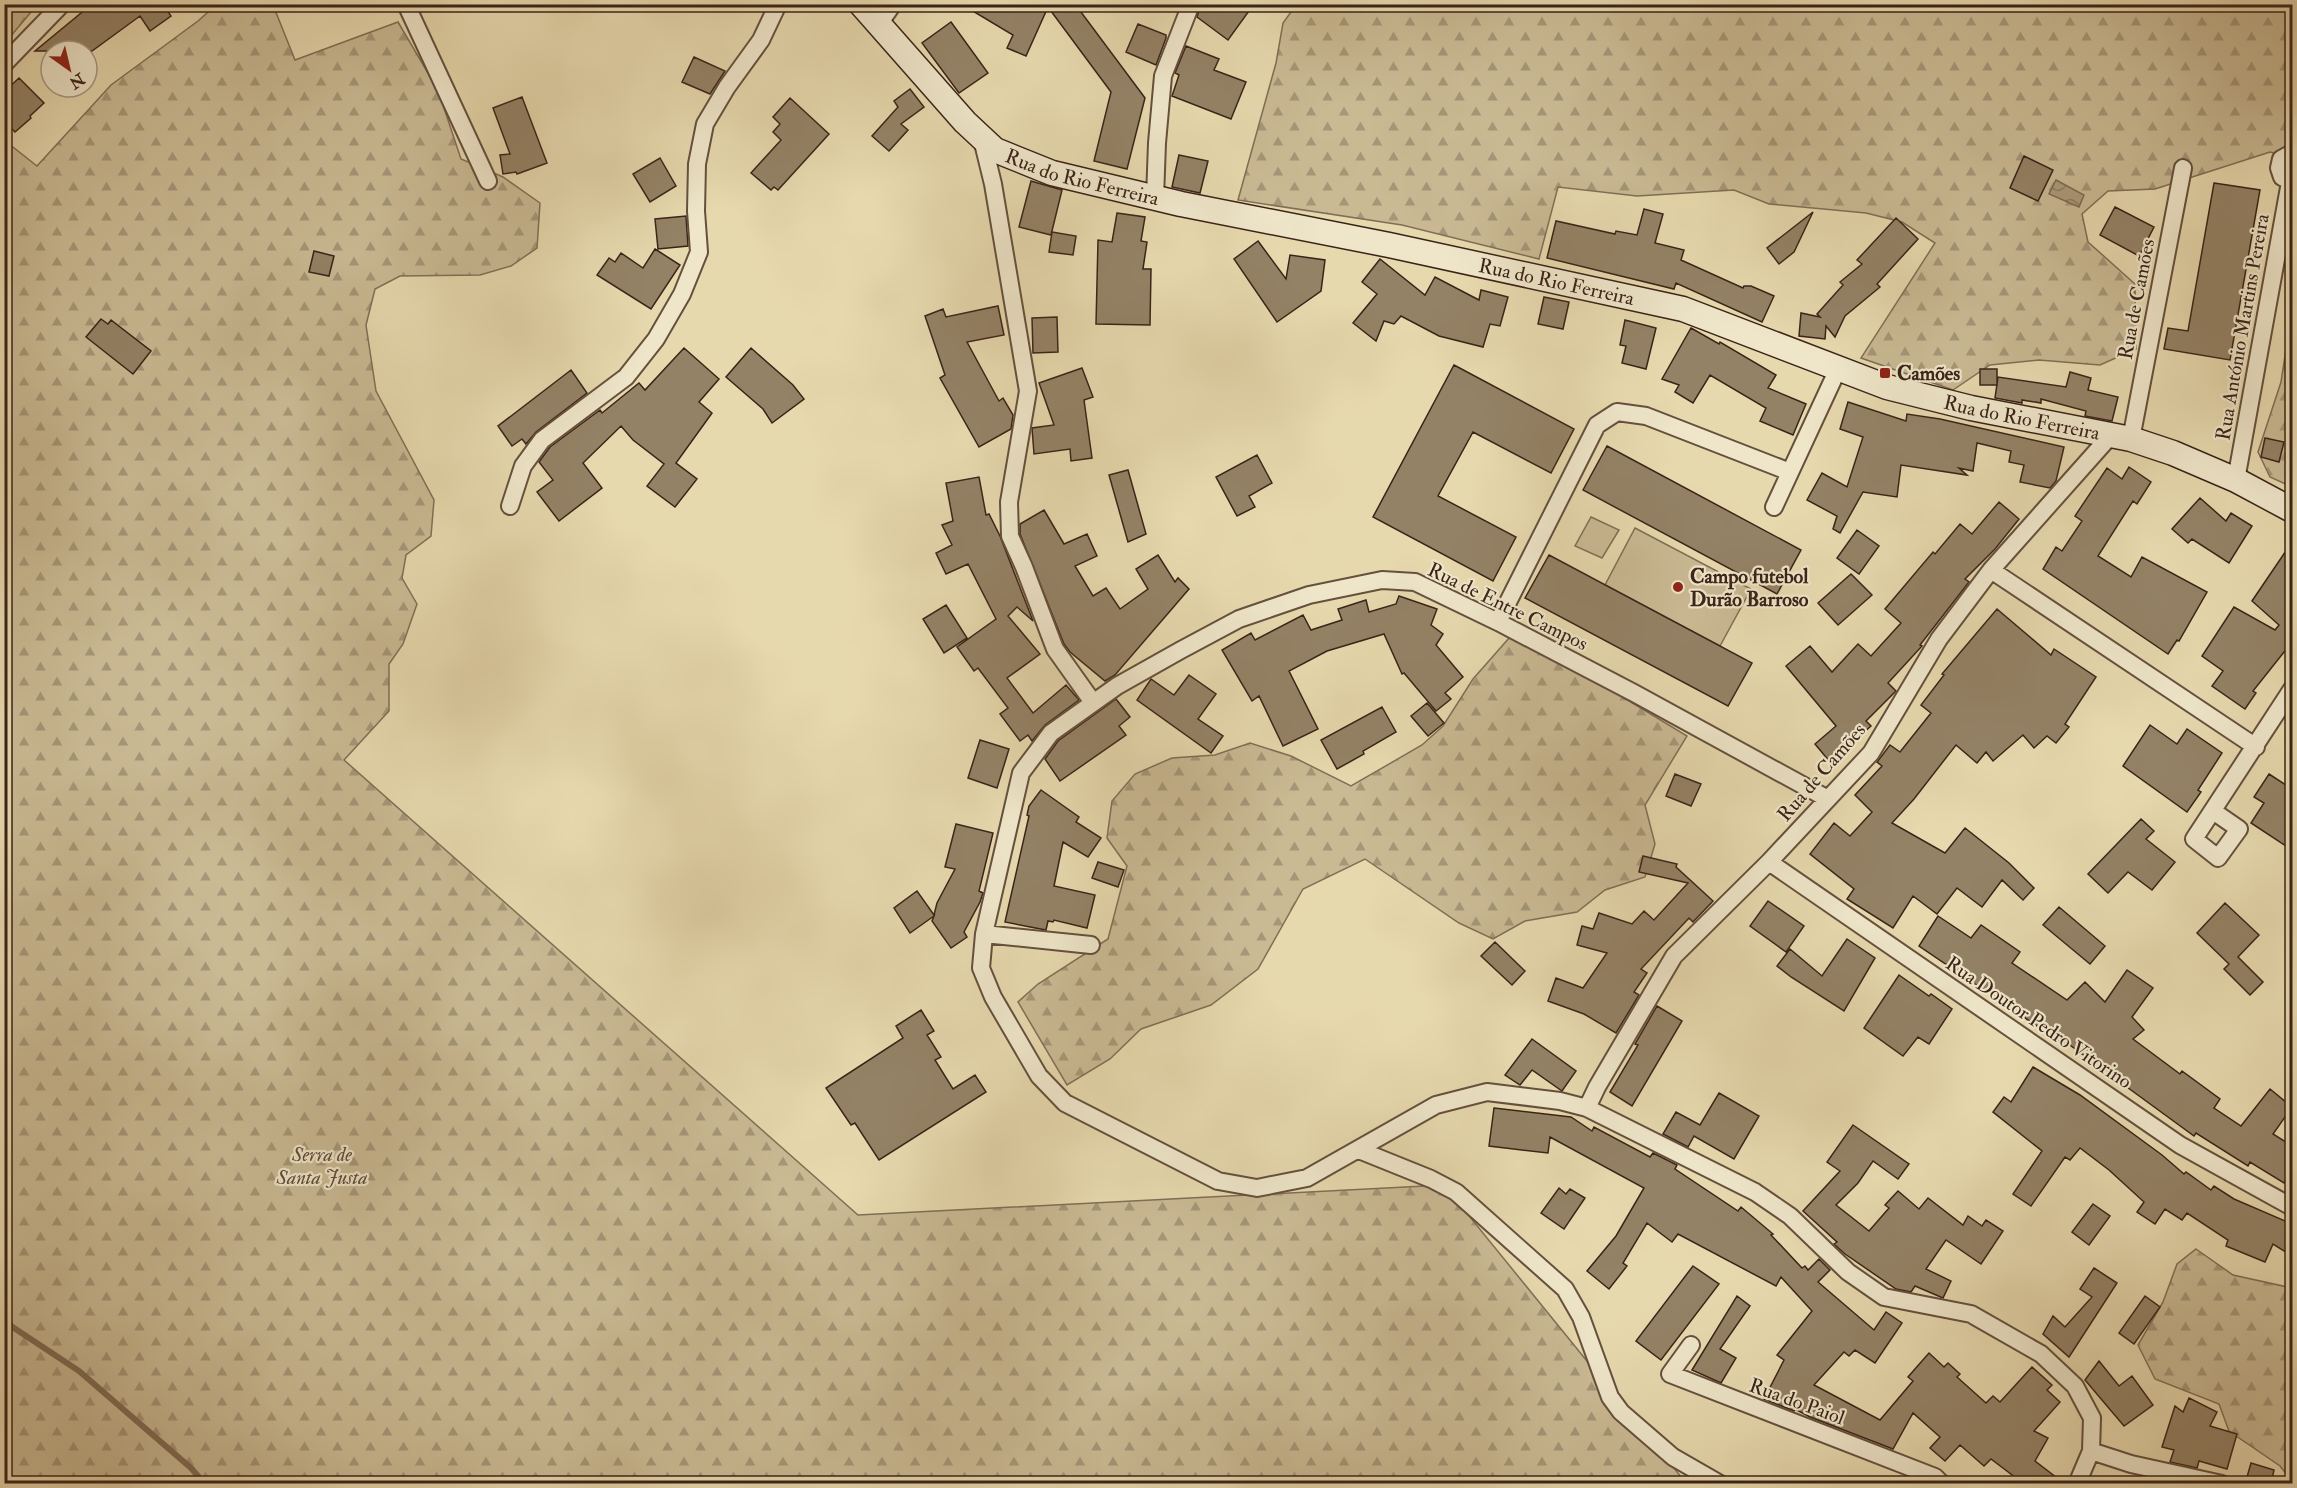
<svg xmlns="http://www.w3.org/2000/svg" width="2297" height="1488" viewBox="0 0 2297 1488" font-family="'IM FELL Double Pica',serif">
  <defs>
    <pattern id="forest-firs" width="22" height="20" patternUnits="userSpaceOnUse" patternTransform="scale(1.5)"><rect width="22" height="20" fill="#caba94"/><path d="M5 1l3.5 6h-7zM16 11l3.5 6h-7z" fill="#a59778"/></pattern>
    <pattern id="water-waves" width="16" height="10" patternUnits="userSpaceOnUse" patternTransform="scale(1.5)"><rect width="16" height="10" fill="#ac9b7b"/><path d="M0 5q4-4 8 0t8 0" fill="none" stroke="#8d7e64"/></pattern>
  </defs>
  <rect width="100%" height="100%" fill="#e7d9ae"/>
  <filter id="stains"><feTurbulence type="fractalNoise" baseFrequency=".00333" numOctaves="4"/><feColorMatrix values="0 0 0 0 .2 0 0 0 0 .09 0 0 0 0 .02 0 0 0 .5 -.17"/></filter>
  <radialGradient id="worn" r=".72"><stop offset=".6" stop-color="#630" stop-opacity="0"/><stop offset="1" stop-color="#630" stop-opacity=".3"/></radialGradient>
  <!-- green -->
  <path fill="#caba94" stroke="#826e56" stroke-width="1.5" d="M1591,517L1619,530L1602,558L1575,546Z
    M1635,528L1751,589L1720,646L1605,585Z"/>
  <!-- forest -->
  <path fill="url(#forest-firs)" stroke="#826e56" stroke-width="1.5" d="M5,4L37,5L5,43L4,5Z
    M216,5H273L295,60L398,22L438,90L461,159L503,177L540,203L537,248L511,266L480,275L400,276L375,289L366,325L376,391L434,500L431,536L406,555L402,578L417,604L403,644L389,664V711L344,760L858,1215L1444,1185L1686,1483H5L4,140L37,166L111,85L198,21Z
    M1296,5H2292V157L2270,152L2155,189L2108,191L2082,214L2088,242L2135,284L2136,349L2100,365L2039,360L1990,365L1953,390L1861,358L1935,243L1902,222L1866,213L1769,204L1734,190L1637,196L1558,187L1539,259L1402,225L1238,200L1276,63L1283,23Z
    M2292,309V487L2270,477L2258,452L2281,382Z
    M1510,637L1583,673L1687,736L1645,805L1655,844L1645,877L1605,890L1577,912L1525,921L1493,939L1459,923L1365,859L1303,889L1258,969L1211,1005L1141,1029L1110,1059L1067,1085L1018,1002L1038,984L1108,939L1127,866L1107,838L1112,801L1135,774L1172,758L1215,755L1250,743L1291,756L1351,786L1422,745L1443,726L1473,679Z
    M2196,1249L2233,1275L2292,1288V1481L2280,1466L2229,1431L2219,1404L2155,1379L2138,1345L2163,1302L2177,1264Z"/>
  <!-- water -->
  <path fill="url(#water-waves)" stroke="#7e6b53" stroke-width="1.5" d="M2056,180L2084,195L2079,207L2049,194Z"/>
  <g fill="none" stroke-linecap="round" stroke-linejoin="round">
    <!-- stream -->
    <path stroke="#7e6b53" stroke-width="6" d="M4,1316L11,1326L79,1371L191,1468L205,1484"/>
  </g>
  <!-- building -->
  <path fill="#948266" stroke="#3a2318" stroke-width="1.5" d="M92,4H163L171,16L150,31L140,16L92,51H35Z
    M961,4H1075L1145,98L1127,169L1094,161L1111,92L1048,7L1026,56L1007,48L1013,35Z
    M1201,4H1254L1228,40L1197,17Z
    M951,22L988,73L959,93L922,43Z
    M1138,24L1166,35V38L1156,65L1126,52Z
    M1186,46L1219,59L1214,70L1246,82L1231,119L1172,96L1179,75L1175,73Z
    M694,57L725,71L710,94L682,82Z
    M19,78L44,103L30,116L31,118L15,132L4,121V92Z
    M910,89L924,107L901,124L908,130L889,151L872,136L898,107L894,101Z
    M522,97L547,163L517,174L516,172L503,174L500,155L510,154L493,108Z
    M790,98L829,134L778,190L774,187L771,190L751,173L781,140L773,132L780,124L773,117Z
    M1179,155L1208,161L1200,193L1172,187Z
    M2024,156L2053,170L2038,201L2010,188Z
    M660,158L676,186L650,202L633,174Z
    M1031,181L1062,190L1051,235L1019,227Z
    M2214,183L2260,190L2230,360L2164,349L2168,328L2188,331Z
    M2115,207L2154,227L2139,256L2100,235Z
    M1644,209L1663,214L1655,243L1684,250L1681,260L1743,288L1744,286H1751L1774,296L1762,322L1676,283L1674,289L1547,258L1556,221L1615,234L1616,231L1637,235Z
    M1813,212L1794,252L1779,264L1767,248Z
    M1117,213L1145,217L1141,241L1147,242L1143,269H1151L1150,325L1096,324L1098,240L1112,242Z
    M686,216L688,246L658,249L655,219Z
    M1896,218L1918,239L1877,284L1880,287L1845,316L1835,337L1826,326L1825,339L1799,336L1801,313L1820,317L1817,314L1843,285L1840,282L1862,264L1857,260Z
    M1052,232L1076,236L1073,255L1049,252Z
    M1258,241L1286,279L1290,255L1325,260L1321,291L1277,322L1234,259Z
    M655,249L680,265L651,309L597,275L609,258L615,262L621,253L643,268Z
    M314,251L334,256L329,276L309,272Z
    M1380,259L1425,295L1435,277L1479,300L1481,290L1508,297L1500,326L1490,324L1483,347L1439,336L1401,316L1394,324L1384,321L1376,341L1353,323L1377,294L1362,282Z
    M1544,297L1569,302L1563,329L1538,324Z
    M998,306L1004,335L967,342L999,401L1003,398L1013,415L1011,429L979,447L940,378L945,375L925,316L943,309L946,317Z
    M1057,317L1058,352L1033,353L1032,318Z
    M101,319L108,324L111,320L151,351L133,374L86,337Z
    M1625,320L1656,328L1646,369L1622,363L1626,346L1620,345Z
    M1691,328L1719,344L1720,342L1776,375L1768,388L1806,404L1793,435L1760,421L1766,408L1710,375L1693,403L1675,392L1679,385L1662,379Z
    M684,348L719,379L699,402L712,413L676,463L697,479L675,507L647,486L664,464L633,440L621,426L583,463L602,488L559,521L537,492L553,480L539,462L550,447L600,410L602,413L639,383L645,390Z
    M751,348L793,385L804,399L772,423L763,409L726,377Z
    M1454,365L1574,429L1551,473L1473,432L1438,496L1516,537L1493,581L1373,517Z
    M1082,368L1093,397L1084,400L1092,458L1071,461L1070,449L1034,454L1032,428L1054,425L1039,383Z
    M1980,369H1997V385H1980Z
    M571,370L587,393L536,432L526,444L522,439L512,446L498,426Z
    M2070,372L2091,378L2088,390L2118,397L2112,421L2085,416L2086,411L2041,399V403L2022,400V403L1995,398L1998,377L2066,387Z
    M1848,402L1906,421L1907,414L1940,419L2064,447L2056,481L2050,488L2020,482L2024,465L2009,462L2011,451L1977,443L1973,471L1959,468L1967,475L1901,465L1897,497L1863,492L1840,533L1833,529L1837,516L1807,500L1822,473L1847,487L1863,437L1840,429Z
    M2265,438L2284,442L2279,462L2261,457Z
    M1607,446L1801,550L1777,594L1583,490Z
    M1257,455L1272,483L1249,496L1255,507L1237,516L1216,477Z
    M2129,467L2151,482L2137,504L2133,501L2098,556L2131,577L2142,557L2207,592L2179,641L2177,640L2168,654L2043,569L2056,547L2062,551L2082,521L2075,516L2107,468L2122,479Z
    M1128,470L1146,534L1128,542L1109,475Z
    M979,477L986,515L989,514L1000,536L1033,621L1017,607L1008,616L1040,654L1007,678L1033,713L1066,685L1079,700L1045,725L1032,741L1028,735L1020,741L1000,714L1008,708L978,668L974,671L957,647L996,619L968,564L946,574L936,553L952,545L942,525L953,521L946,483Z
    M2200,498L2226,521L2231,513L2252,526L2229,563L2192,539L2188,543L2172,529Z
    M1999,502L2019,519L1995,549L1965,579L1969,582L1920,645L1922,646L1888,683L1896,691L1866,721L1871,726L1830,762L1815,744L1836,726L1786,666L1810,646L1832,672L1858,644L1871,656L1901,623L1885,609L1933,552L1935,554L1960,524L1972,534Z
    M1044,510L1064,544L1087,534L1097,556L1075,566L1093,596L1106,588L1120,609L1148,589L1136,569L1158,555L1175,582L1178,578L1189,589L1115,675L1105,681L1070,652L1064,644L1020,534V524Z
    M1857,530L1879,546L1859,574L1837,558Z
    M2292,542V642L2253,691L2256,693L2245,709L2212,686L2223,671L2202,656L2234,607L2275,630L2279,625L2252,601Z
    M1549,555L1752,663L1728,706L1525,598Z
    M1851,574L1872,595L1838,625L1818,603Z
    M1399,596L1437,609L1431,625L1443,634L1436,645L1463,677L1445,693L1451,699L1436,711L1404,673L1402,674L1384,634L1327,651L1289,671L1318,729L1283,746L1259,696L1252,701L1222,650L1251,633L1255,640L1303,615L1311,630L1342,620L1338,609L1366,600L1369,612L1396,604Z
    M946,605L967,638L944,653L923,619Z
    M1997,609L2051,655L2054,649L2096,677L2065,724L2069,727L2056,743L2047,736L2034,748L2023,735L1993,761L1986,752L1977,763L1956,745L1914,799L1892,823L1945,853L1965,828L2009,863L2034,888L2023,900L2002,880L1982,907L1957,888L1937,914L1913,896L1893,928L1847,899L1854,889L1810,854L1834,823L1850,836L1872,812L1855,795L1882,766L1877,762L1890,745L1900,752L1931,713L1921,705L1944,675L1942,674Z
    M1189,675L1216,694L1198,719L1223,736L1211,753L1137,700L1151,679L1174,695Z
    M1116,699L1130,717L1119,726L1126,735L1060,781L1045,759L1058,741Z
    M1427,703L1444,723L1428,736L1411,716Z
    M1382,707L1396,732L1363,751L1364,754L1337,769L1321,740Z
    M2150,725L2177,744L2187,729L2222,753L2198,790L2201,792L2187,812L2123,766Z
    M980,740L1009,749L997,788L968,778Z
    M1675,774L1701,784L1691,806L1666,796Z
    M2269,774L2292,789V850L2251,823L2264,803L2254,797Z
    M1041,790L1079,817L1076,822L1101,838L1088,857L1063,842L1054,886L1095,895L1087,928L1054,920L1053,922L1048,921L1046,930L1005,922L1029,816L1027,815L1029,806Z
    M2141,819L2154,831L2146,839L2175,862L2152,890L2128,872L2108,893L2088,874Z
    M956,824L993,833L979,891L983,893L980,902L964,932L967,937L951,948L932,921L934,916L910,933L894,908L917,891L934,915L937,903L955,869L945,867Z
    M1643,856L1677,864L1676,867L1713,901L1693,922L1689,918L1641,969L1647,973L1634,992L1639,995L1616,1033L1584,1014L1548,1001L1556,978L1583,988L1607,953L1577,945L1582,926L1593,929L1599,913L1632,924L1644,911L1654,920L1688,883L1639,872Z
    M1098,862L1124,870L1118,887L1092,878Z
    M1768,901L1804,926L1786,952L1750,926Z
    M2225,903L2259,935L2238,957L2263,982L2250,995L2224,969L2229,964L2197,933Z
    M2059,907L2105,946L2090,964L2043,925Z
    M1938,916L1971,938L1981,925L2020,952L2012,963L2067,1000L2085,982L2105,1002L2127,970L2153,988L2132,1017L2144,1030L2133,1039L2180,1074L2182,1071L2220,1099L2214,1108L2241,1126L2270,1089L2292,1107L2273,1134L2292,1146V1169L2284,1183L2250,1162L2248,1166L2196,1133L2194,1136L2120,1082L2095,1059L2093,1062L2067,1043L2065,1045L1919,946Z
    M1847,939L1875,958L1844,1011L1791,977L1777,966L1790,949L1822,976Z
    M1495,942L1525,971L1512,985L1481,956Z
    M1899,975L1929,996L1931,994L1952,1009L1929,1044L1918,1037L1903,1056L1864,1028Z
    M1657,1006L1682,1021L1632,1106L1610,1092L1638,1045L1635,1044Z
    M921,1010L934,1031L927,1035L941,1057L935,1060L953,1089L975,1075L986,1092L879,1160L855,1123L851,1125L826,1088L903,1038L896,1026Z
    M1532,1039L1576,1071L1562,1091L1532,1070L1520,1085L1505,1075Z
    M2033,1067L2080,1095L2162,1155L2184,1174L2186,1172L2211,1190L2214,1186L2234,1199L2292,1224V1256L2273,1244L2265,1262L2226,1246L2228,1240L2187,1213L2182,1220L2165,1209L2155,1224L2137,1212L2144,1202L2109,1170L2080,1148L2070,1160L2065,1157L2031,1206L2013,1194L2042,1151L1993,1112L2004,1097L2011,1102Z
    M1719,1093L1759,1116L1734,1159L1694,1136L1688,1147L1663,1134L1676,1112L1700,1125Z
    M1494,1108L1571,1117L1592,1131L1594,1127L1650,1157L1653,1153L1677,1165L1675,1169L1738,1211L1741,1207L1773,1234L1771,1235L1802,1268L1805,1266L1808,1270L1819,1259L1830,1270L1818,1282L1874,1330L1886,1312L1902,1323L1875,1363L1855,1350L1849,1356L1844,1352L1814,1385L1880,1420L1913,1381L1908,1377L1929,1353L1944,1367L1948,1363L1960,1374L1957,1377L1986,1403L1993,1396L2000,1402L2032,1367L2052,1385L2047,1390L2060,1402L2034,1431L2048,1438L2035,1461L2065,1484H2024L1991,1459L1984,1466L1960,1445L1945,1461L1930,1448L1940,1437L1913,1413L1893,1449L1810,1417L1795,1409L1794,1411L1764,1399L1784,1360L1777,1355L1812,1311L1781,1277L1776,1286L1678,1234L1672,1242L1647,1223L1623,1263L1627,1266L1609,1289L1587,1271L1616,1236L1644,1188L1550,1137L1548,1153L1489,1146Z
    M1853,1125L1909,1164L1898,1179L1873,1161L1858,1183L1836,1205L1869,1231L1889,1208L1885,1205L1898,1191L1919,1209L1928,1198L1963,1225L1968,1216L1982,1226L1986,1220L2003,1231L1981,1264L1946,1240L1926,1269L1951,1281L1943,1298L1915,1286L1911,1292L1896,1289L1845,1254L1834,1244L1837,1242L1803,1211L1840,1171L1827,1162Z
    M1559,1188L1566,1194L1570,1189L1585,1198L1564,1229L1541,1213Z
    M2093,1204L2110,1216L2089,1245L2072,1232Z
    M1693,1266L1719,1284L1661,1360L1636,1341Z
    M2094,1268L2117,1283L2069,1357L2043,1334L2053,1316L2065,1327L2092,1297L2080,1289Z
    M1737,1296L1750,1306L1720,1349L1736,1358L1721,1383L1692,1370Z
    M2145,1296L2160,1307L2134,1344L2119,1333Z
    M2099,1361L2119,1386L2132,1376L2153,1405L2124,1426L2085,1380Z
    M2189,1398L2217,1412L2210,1426L2237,1434L2227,1469L2199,1461L2197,1468L2170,1462L2174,1450L2162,1447L2175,1406L2183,1412Z
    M2251,1463L2274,1470L2271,1484H2245Z"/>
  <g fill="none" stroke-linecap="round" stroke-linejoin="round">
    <defs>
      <path id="street" d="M406,4L488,181
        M879,24L893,4
        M4,64L62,4
        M982,139L993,184L1028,391L1009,502L1010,536L1024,567L1055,649L1092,701
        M2292,153L2281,159L2279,168L2282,177L2292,182
        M1155,198L1157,143L1163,76L1191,4
        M2131,439L2183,168
        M2236,480L2290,182
        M510,506L523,466L542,440L626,377L656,339L682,294L699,252L696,211L697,164L705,124L727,87L761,40L778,4
        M1774,507L1838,369
        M1991,570L2256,747
        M1498,622L1597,425L1617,412L1646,416L1790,472
        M1828,799L1634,693L1498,622L1415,582L1382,580L1309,595L1239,619L1181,650L1117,686L1051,733L1021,773L984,934L981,968L993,997L1039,1076L1065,1103L1218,1181L1257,1188L1307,1178L1436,1105L1487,1092L1560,1101L1587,1108L1755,1192L1790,1216L1848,1272L1884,1297L1971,1314L2041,1354L2075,1386L2092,1418L2091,1451L2077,1484
        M2213,811L2239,829L2218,858L2194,839L2292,689
        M1769,862L2180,1145L2292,1207
        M984,934L1091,945
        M1587,1108L1597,1087L1674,956L1769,862L1871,753L1939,639L1991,570L2112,434
        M1359,1150L1431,1179L1456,1192L1565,1289L1581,1317L1610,1397L1621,1412L1673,1457L1720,1484
        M1691,1345L1670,1374L1935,1477L1942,1484
        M2091,1451L2131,1464L2222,1484"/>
      <g id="secondary">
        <path id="s1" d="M861,4L965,122L995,150L1052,173L1181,204L1389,245L1683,309L1887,387L1971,408L2131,439L2173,453L2236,480L2292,510"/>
      </g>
    </defs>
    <!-- street casing -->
    <use href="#street" stroke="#65503e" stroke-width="20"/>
    <!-- secondary casing -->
    <use href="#secondary" stroke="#3a2318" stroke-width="27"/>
    <!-- street -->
    <use href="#street" stroke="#efe6ca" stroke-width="16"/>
    <!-- secondary -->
    <use href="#secondary" stroke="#efe6ca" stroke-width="24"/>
  </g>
  <!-- markers -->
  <g fill="#8f2418" stroke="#efe6ca" stroke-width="2">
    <rect x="1879" y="367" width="12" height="12" rx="3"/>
    <circle cx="1678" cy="587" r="6"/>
  </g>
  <g text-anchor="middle" stroke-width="4.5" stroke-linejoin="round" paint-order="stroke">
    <!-- street labels -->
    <g font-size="20" fill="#3a2318" stroke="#efe6ca">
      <text dy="7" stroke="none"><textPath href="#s1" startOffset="290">Rua do Rio Ferreira</textPath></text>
      <text dy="7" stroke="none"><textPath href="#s1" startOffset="776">Rua do Rio Ferreira</textPath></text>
      <text transform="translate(2136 299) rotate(-79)" y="7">Rua de Camões</text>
      <text transform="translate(2242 327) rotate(-80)" y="7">Rua António Martins Pereira</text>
      <text dy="7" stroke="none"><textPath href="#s1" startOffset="1262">Rua do Rio Ferreira</textPath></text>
      <text transform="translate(1508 606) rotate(26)" y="7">Rua de Entre Campos</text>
      <text transform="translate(1821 772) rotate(-49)" y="7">Rua de Camões</text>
      <text transform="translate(2039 1022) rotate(34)" y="7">Rua Doutor Pedro Vitorino</text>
      <text transform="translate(1797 1401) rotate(20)" y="7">Rua do Paiol</text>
    </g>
    <!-- poi labels -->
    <g font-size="20" font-weight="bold" fill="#3a2318" stroke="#efe6ca" text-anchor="start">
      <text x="1897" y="380">Camões</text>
      <text x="1690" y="583">Campo futebol<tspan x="1690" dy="23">Durão Barroso</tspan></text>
    </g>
    <!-- park labels -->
    <g font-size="20" font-style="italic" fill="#5e4937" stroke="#efe6ca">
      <text x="322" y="1161">Serra de<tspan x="322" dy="23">Santa Justa</tspan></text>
    </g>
  </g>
  <!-- margin -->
  <rect width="2297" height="1488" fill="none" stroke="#e7d9ae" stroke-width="24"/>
  <rect x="6" y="6" width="2285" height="1476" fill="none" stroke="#3a2318" stroke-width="3"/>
  <rect x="12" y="12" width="2273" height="1464" fill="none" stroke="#3a2318" stroke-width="1.5"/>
  <!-- north arrow -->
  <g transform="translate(69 69) rotate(146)"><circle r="28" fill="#efe6ca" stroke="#a79883" stroke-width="1.5"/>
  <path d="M0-4.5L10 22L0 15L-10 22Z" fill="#8f2418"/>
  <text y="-9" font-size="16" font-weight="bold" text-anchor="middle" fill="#3a2318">N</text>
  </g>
  <rect width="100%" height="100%" filter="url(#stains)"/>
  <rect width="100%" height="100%" fill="url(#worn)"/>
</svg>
